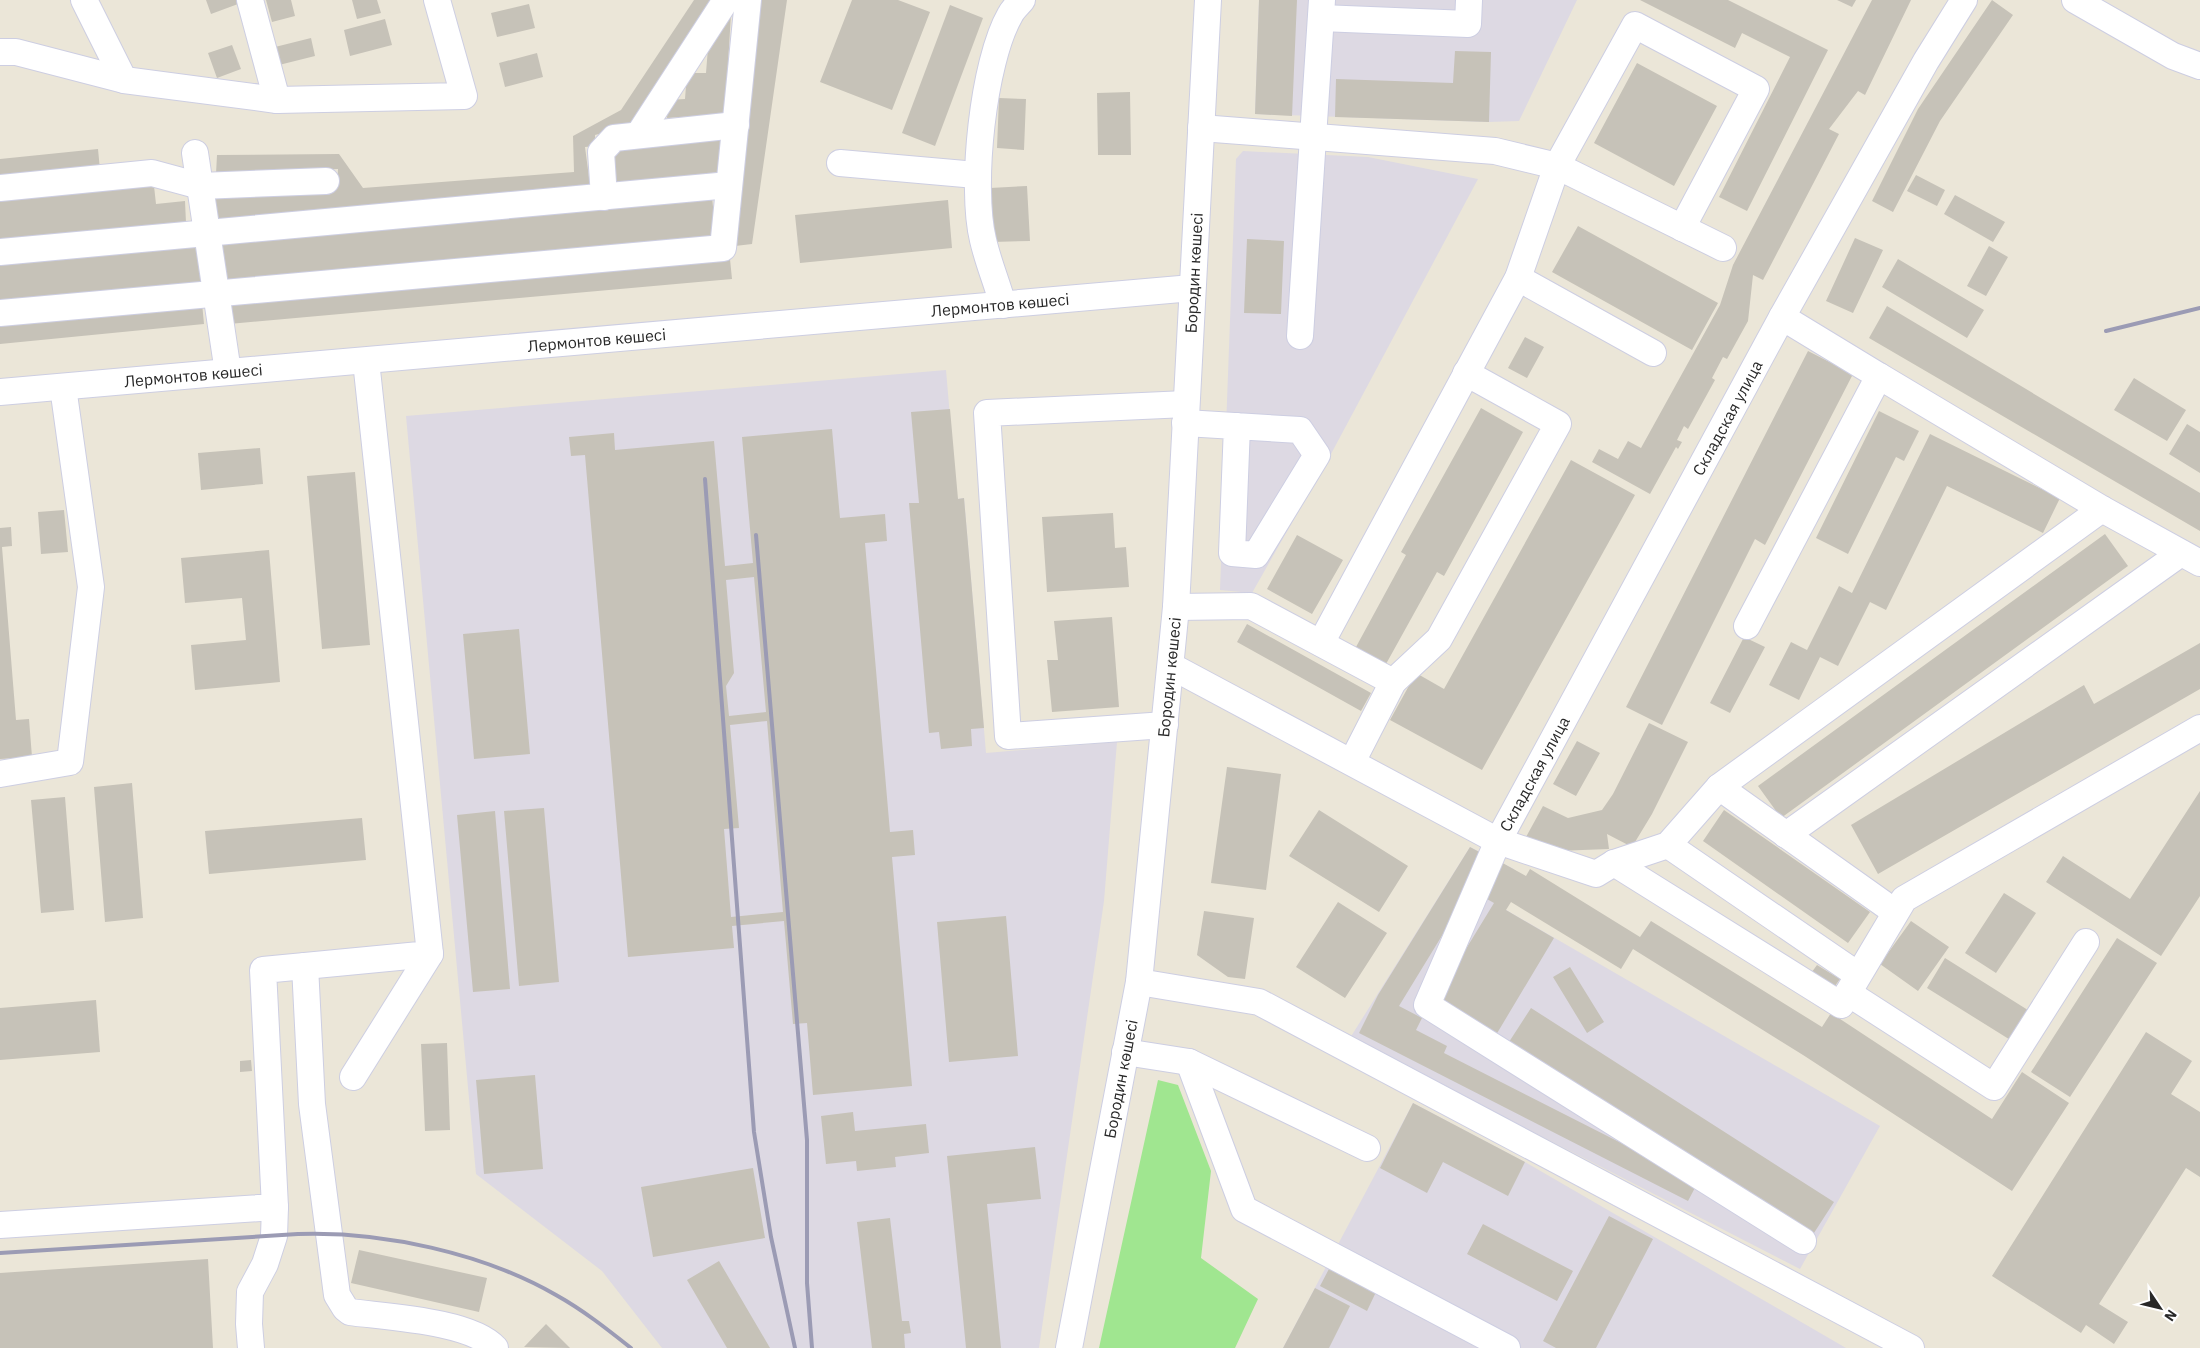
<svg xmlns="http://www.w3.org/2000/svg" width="2200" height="1348" viewBox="0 0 2200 1348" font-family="'IBM Plex Sans',sans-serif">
  <rect width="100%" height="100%" fill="#ebe6d8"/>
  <!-- industrial -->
  <path fill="#ddd9e3" d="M1259,0H1577L1519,121L1489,122L1255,114Z
    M1243,151L1368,157L1478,179L1331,454L1252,593L1220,590L1236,159Z
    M946,370L957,499L964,498L986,753L1117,742L1104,901L1039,1348H662L602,1271L476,1174L406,416Z
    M1470,847L1514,869L1494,903L1880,1126L1800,1269L1350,1038Z
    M1413,1103L1525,1162L1846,1348H1283Z"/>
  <!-- green -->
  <path fill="#a0e690" d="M1158,1080L1178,1085L1211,1171L1201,1258L1258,1299L1235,1348H1099Z"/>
  <!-- building -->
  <path fill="#c6c2b8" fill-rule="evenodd" d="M206,0H237L238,4L211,14Z
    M266,0H291L295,16L272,22Z
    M352,0H377L381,13L357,19Z
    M694,0H712L636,124L595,135V146L585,147L590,185L217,221L215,196L337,190L338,169L216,174L217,155L339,154L363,188L574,172L573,136L621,110Z
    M759,0H787L752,244L735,246Z
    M852,0H898L930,12L892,110L820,82Z
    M1259,0H1297L1292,116L1255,114Z
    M1640,0H1728L1828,50L1747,211L1719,197L1790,57L1742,33L1735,48Z
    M1837,0H1856L1852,7Z
    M1872,0H1911L1865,95L1858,91L1829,129L1839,134L1763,280L1753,275L1748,321L1727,359L1723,357L1712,378L1715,380L1688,429L1684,426L1677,440L1682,442L1678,449L1676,447L1650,494L1592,462L1599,449L1618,459L1628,441L1641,448L1720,305L1733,265Z
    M1992,0L2013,15L1940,121L1893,212L1872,201L1918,109Z
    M529,4L535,28L497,37L491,13Z
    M950,5L983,18L935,146L902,133Z
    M731,14L725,114L667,118L668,100L685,99L687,73H706L709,35Z
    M385,19L392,45L350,56L344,30Z
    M311,38L315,56L275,66L271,48Z
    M232,45L241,69L217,78L208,53Z
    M1455,51L1491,52L1489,122L1335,117L1336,79L1453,83Z
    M537,53L543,77L505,87L499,63Z
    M1637,63L1717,106L1674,186L1594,143Z
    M1130,92L1131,155H1098L1097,93Z
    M999,98L1026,99L1024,150L997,148Z
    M721,137L726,171L615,186L611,152Z
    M98,149L100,170L0,180V159Z
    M1916,175L1945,190L1937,206L1907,191Z
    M154,186L156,204L185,201L186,223L0,240V201Z
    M1027,186L1030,241L992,242L990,188Z
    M1955,195L2005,222L1993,242L1944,214Z
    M712,197L716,236L225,282L221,243Z
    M948,200L952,248L800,263L795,215Z
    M1578,226L1718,303L1692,350L1552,272Z
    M1855,238L1883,250L1853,313L1826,301Z
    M1247,239L1284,241L1281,314L1244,313Z
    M199,243L203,284L0,301V260Z
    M1989,246L2008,257L1986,296L1967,286Z
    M730,259L732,279L229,324L227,305Z
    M1898,259L1984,310L1967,338L1882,287Z
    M202,303L204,324L0,344V323Z
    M1887,306L2200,493V531L1869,338Z
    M1525,337L1544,347L1527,378L1508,368Z
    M1808,351L1853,374L1765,545L1755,539L1662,725L1626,707Z
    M2134,378L2186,410L2167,441L2114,410Z
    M1481,408L1523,432L1444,576L1437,572L1386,664L1356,647L1406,555L1401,552Z
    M950,409L958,499L964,498L984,728L971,729L972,746L941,749L939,732L929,733L909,503H919L911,412Z
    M1879,411L1919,431L1904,461L1896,457L1848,554L1816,538Z
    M2187,424L2200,432V473L2169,454Z
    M832,429L840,518L885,514L887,541L865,543L890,832L913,830L915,855L892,857L912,1086L813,1095L807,1023L793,1024L784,921L732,926L734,948L628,957L585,455L571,456L569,437L614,433L615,450L714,441L725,566L753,563L742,437ZM754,577L766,712L729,716L726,686L734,673L726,580ZM767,721L783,912L731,917L724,829L739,828L730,725Z
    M1930,434L2060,498L2043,533L1947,486L1886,610L1870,602L1838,666L1820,657L1799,700L1769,685L1791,642L1807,650L1839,586L1852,593Z
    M260,448L263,484L201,490L198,453Z
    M1571,460L1635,495L1482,770L1390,720L1416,673L1444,689Z
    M355,472L370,645L322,649L307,476Z
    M64,510L68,552L41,554L38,512Z
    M1113,513L1115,548L1126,547L1129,587L1047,592L1042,517Z
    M11,527L12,546L2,547L16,720L29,719L32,757L0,759V528Z
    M2105,534L2128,566L1781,818L1758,786Z
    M1297,535L1343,560L1312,614L1267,589Z
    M269,550L280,682L195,690L191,645L246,640L242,598L185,603L181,558Z
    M1112,617L1119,707L1052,712L1047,660H1058L1054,621Z
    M1247,624L1371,693L1361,711L1237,642Z
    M519,629L530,754L474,759L463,634Z
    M1744,637L1765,647L1730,713L1710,703Z
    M2200,643V689L1878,874L1851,825L2084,685L2094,704Z
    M1649,723L1688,742L1652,814L1632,847L1607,834L1609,849L1556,851L1526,837L1543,806L1568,818L1602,810L1613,794Z
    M1577,741L1600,753L1576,796L1553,784Z
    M1227,767L1281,774L1266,890L1211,883Z
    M132,783L143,918L105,922L94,787Z
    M2200,791V896L2161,956L2046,882L2063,856L2130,899Z
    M65,797L74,910L41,913L31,800Z
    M544,808L559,982L519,986L504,811Z
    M1319,810L1408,866L1379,912L1289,856Z
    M1724,810L1870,912L1848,943L1703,841Z
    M495,811L510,989L473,992L457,815Z
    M362,818L366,860L209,874L205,831Z
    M1470,847L1483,854L1479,875L1399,1006L1422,1018L1416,1030L1447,1046L1444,1053L1698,1182L1688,1201L1359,1033L1378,995Z
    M1499,861L1526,876L1530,869L1640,937L1651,921L1822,1027L1831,1013L1992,1119L2022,1072L2069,1103L2012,1191L1803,1055L1633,949L1621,969L1511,902L1506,910L1554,938L1496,1035L1436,998L1494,903L1480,895Z
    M2004,893L2036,913L1996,973L1965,953Z
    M1338,902L1387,933L1345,998L1296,967Z
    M1204,911L1254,918L1245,979L1228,977L1197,955Z
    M1006,916L1018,1056L949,1062L937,922Z
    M1911,921L1949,947L1918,991L1880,964Z
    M2117,938L2157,963L2070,1097L2031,1072Z
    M1945,958L2031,1012L2012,1041L1927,988Z
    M1817,965L1840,979L1832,990L1809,976Z
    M1570,967L1604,1022L1587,1033L1553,977Z
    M96,1000L100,1052L0,1060V1008Z
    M1531,1008L1834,1202L1812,1236L1509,1042Z
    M2146,1032L2192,1061L2171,1094L2200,1112V1177L2186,1168L2099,1304L2128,1322L2114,1344L2086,1325L2081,1333L1992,1276Z
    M447,1043L450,1130L425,1131L421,1044Z
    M251,1060L252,1071L240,1072V1061Z
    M535,1075L543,1169L484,1174L476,1080Z
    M1413,1103L1525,1162L1508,1196L1443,1162L1427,1193L1380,1168Z
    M853,1112L855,1131L926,1124L929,1153L895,1157L896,1167L857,1171L856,1161L826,1164L821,1116Z
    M1035,1147L1041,1199L987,1204L1001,1348H966L947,1156Z
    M753,1168L765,1238L653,1257L641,1187Z
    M1609,1216L1653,1239L1596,1348H1556L1543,1341Z
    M890,1218L902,1321H909L911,1333L904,1334L905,1348H872L857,1222Z
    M1483,1224L1573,1271L1557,1301L1467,1254Z
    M359,1250L487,1278L479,1312L351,1283Z
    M208,1259L213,1348H0V1273Z
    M719,1261L770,1348H727L687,1280Z
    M1330,1267L1376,1292L1367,1311L1320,1286Z
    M1315,1288L1350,1306L1329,1348H1283Z
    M546,1324L570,1348L524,1347Z"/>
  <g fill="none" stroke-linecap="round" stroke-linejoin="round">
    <defs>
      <g id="minor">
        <path d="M84,0L124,80"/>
        <path d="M250,0L277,100"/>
        <path d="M2075,0L2173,56L2200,66"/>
        <path d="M1321,18L1468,24L1469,0"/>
        <path d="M0,52H16L124,80L277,100L464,96L437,0"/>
        <path d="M1201,128L1495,151L1557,166L1723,248"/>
        <path d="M639,134L726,0"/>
        <path d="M195,153L228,372"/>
        <path d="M840,163L976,175"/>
        <path d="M0,188L152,173L200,186L326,181"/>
        <path d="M604,197L601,152L614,138L736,125"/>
        <path d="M0,252L729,185"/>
        <path d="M1518,278L1653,353"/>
        <path d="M1003,305C997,283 988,262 983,240C970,187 983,62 1010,15C1013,9 1018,5 1022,0"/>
        <path d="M0,313L723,248L748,0"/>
        <path d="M1782,317L1879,376"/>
        <path d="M1300,336L1322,0"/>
        <path id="s1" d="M0,392L1192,288"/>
        <path d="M1185,423L1300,430L1317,455L1256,555L1232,553L1237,426"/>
        <path d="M1176,607L1251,606L1393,682"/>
        <path d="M1747,626L1879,376L2102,509L2200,563"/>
        <path d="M1321,643L1518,278L1557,166L1635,25L1756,89L1682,228"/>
        <path d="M1171,666L1498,841L1596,874L1614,863L1668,845L1719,787L2102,509"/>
        <path d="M1165,725L1008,736L987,413L1186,404"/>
        <path d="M1352,762L1393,682L1439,639L1558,424L1466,373"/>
        <path d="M0,774L70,762L91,587L63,387"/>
        <path d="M1719,787L1895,912"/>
        <path d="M1786,835L2181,553"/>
        <path d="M1668,845L1858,975"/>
        <path d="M1614,863L1841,1005L1848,993L1994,1087L2086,942"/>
        <path d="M305,966L312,1104L337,1295L345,1308L350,1312C386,1317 471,1321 495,1348"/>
        <path d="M1139,982L1259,1002L1911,1348"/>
        <path d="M1848,993L1904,899L2200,728"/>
        <path d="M1125,1052L1189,1062L1367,1148"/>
        <path d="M1189,1062L1244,1209L1507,1348"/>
        <path d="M353,1077L430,954"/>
        <path d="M0,1225L275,1207L263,970L430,954L366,361"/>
        <path id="s2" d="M1803,1241L1427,1005L1498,841L1782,317L1926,61L1964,0"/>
        <path d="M251,1348L249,1324L250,1292L265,1264L274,1236L275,1207"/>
        <path id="s3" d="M1069,1348L1139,982L1176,607L1208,0"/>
      </g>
    </defs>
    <!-- minor casing -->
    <use href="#minor" stroke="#cdcee2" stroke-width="28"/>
    <!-- minor -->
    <use href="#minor" stroke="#fff" stroke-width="26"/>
    <!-- rail -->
    <path stroke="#9b9bb4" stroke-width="4" d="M2106,331L2200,308
      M705,479L754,1132L771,1237L795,1348
      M756,535L807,1140V1283L812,1348
      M0,1253L298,1234C382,1231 483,1253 556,1295C583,1310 607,1329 631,1348"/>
  </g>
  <g text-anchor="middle" stroke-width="5" stroke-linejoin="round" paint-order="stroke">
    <!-- street labels -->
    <g font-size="16" fill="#282828" stroke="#fff">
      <text dy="6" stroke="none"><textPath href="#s3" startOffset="1084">Бородин көшесі</textPath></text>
      <text dy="6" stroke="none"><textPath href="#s1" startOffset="1004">Лермонтов көшесі</textPath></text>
      <text dy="6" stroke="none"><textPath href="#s1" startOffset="599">Лермонтов көшесі</textPath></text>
      <text dy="6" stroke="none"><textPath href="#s1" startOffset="194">Лермонтов көшесі</textPath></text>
      <text dy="6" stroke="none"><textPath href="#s2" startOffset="1104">Складская улица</textPath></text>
      <text dy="6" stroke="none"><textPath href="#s3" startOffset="679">Бородин көшесі</textPath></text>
      <text dy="6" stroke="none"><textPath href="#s2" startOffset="699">Складская улица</textPath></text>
      <text dy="6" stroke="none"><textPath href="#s3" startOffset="274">Бородин көшесі</textPath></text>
    </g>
  </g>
  <!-- north arrow -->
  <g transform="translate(2160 1308) rotate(125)" stroke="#ffffff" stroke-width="4" paint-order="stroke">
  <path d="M0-4L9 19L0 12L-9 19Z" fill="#282828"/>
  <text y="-8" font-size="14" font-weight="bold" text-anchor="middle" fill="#282828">N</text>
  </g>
</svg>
